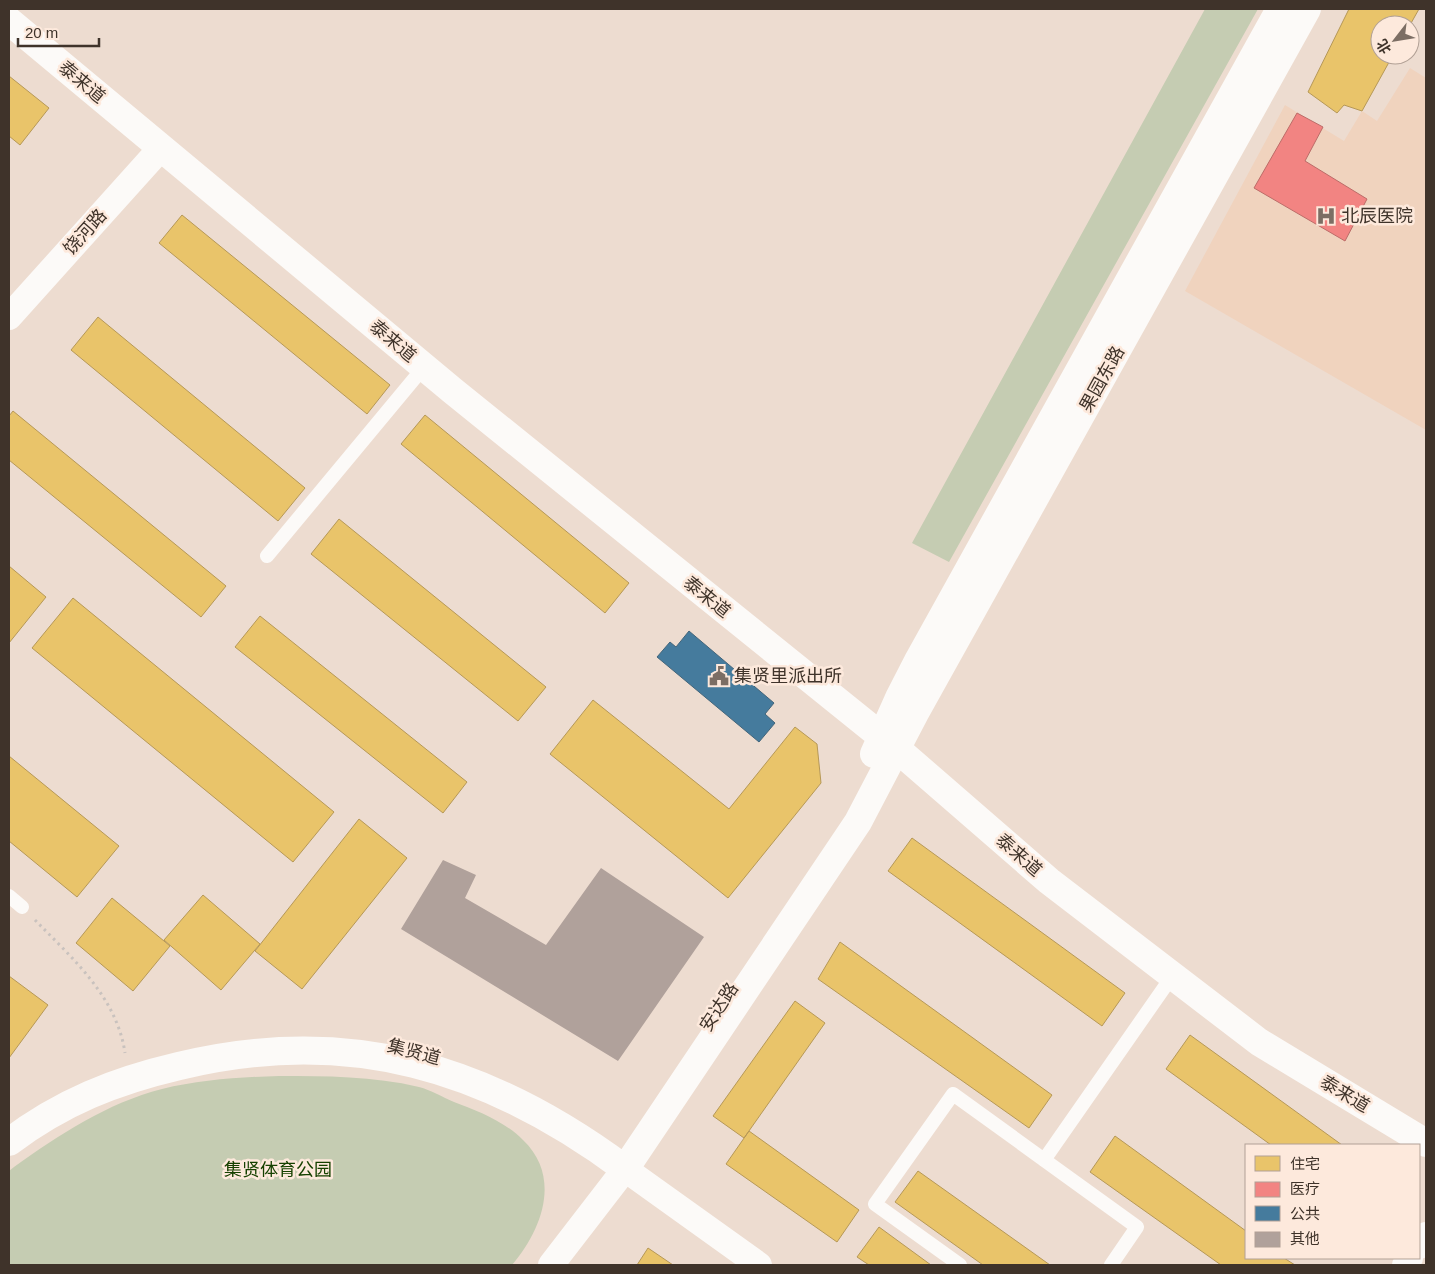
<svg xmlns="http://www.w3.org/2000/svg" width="1435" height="1274" viewBox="0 0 1435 1274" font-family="Helvetica,'Noto Sans SC',sans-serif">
  <rect width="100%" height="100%" fill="#eddcd0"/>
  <!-- built -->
  <path fill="#f0d3be" d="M1410,68L1426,78V430L1185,291L1285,105L1344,141L1362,111L1377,121Z"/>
  <!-- green -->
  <path fill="#c5ccb2" d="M1205,9H1258L949,562L912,543Z
    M279,1076C326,1076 373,1076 419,1087C431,1090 442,1097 454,1102C478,1111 504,1121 523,1140C562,1177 542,1230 512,1265H9V1171L14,1167C59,1135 107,1103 162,1089C199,1080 240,1077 279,1076Z"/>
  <!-- homes -->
  <path fill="#e9c46a" stroke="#b69857" d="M1349,9H1419L1410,25H1380V55H1393L1362,111L1344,105L1337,113L1308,92Z
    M9,76L49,108L20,145L9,136Z
    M182,215L390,385L367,414L159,243Z
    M98,317L305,488L278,521L71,350Z
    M13,411L226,586L201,617L9,460V416Z
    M425,415L629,583L605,613L401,444Z
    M339,519L546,687L518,721L311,554Z
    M9,566L46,597L9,643Z
    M73,598L334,812L293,862L32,648Z
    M260,616L467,782L443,813L235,647Z
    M593,700L729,809L795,727L817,744L821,783L728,898L550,754Z
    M9,756L119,846L77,897L9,841Z
    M359,819L407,858L302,989L255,951Z
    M912,838L1125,993L1102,1026L888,871Z
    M203,895L260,944L221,990L164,940Z
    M112,898L170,946L133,991L76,943Z
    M840,942L1052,1095L1029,1128L818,979Z
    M9,976L48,1005L9,1058Z
    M795,1001L825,1023L744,1138L713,1116Z
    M1190,1035L1342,1145H1271L1166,1069Z
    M749,1131L859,1210L837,1242L726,1164Z
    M1115,1136L1246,1231V1258H1284L1295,1265H1221L1090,1172Z
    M918,1171L1050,1265H983L895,1202Z
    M879,1227L931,1265H869L857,1257Z
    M648,1248L673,1265H637Z"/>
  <!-- health -->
  <path fill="#f28482" stroke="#bc6c68" d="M1297,113L1323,127L1305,161L1367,199L1345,241L1254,188Z"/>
  <!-- public -->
  <path fill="#457b9d" stroke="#43657a" d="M689,631L774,703L765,714L775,723L759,742L657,657L670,642L676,647Z"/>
  <!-- building -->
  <path fill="#b0a19b" d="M443,860L476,875L465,898L546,945L601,868L704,937L618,1061L401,929Z"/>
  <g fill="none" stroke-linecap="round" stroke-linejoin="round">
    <!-- path -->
    <path stroke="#c9c2be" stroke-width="3" stroke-dasharray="2.5 4" stroke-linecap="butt" d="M35,920C72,958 117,997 125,1053"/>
    <!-- lane -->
    <path stroke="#fcfaf8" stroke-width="14" d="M267,556L424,367
      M9,896L22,907
      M1044,1160L1173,975
      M960,1265L875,1204L953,1094L1137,1227L1111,1265"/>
    <!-- street -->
    <path stroke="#fcfaf8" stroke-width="26" d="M9,317L161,148
      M1419,1246L1426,1235
      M551,1265L625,1169L759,1265
      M1405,1265L1410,1258"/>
    <!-- secondary -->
    <path stroke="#fcfaf8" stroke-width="28" d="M9,21L453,391L897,749L1049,881L1259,1042L1426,1143
      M874,754L899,698L919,659L1280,9
      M9,1142C62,1102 115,1081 179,1066C348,1025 488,1067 625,1169L858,822L915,713L1307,9"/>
  </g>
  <!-- icons -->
  <defs>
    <symbol id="hospital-bare" viewBox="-9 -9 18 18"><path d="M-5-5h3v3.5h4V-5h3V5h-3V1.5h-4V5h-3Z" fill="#7c6e64" stroke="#fde9dc" stroke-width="2.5" paint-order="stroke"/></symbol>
    <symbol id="civic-bare" viewBox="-9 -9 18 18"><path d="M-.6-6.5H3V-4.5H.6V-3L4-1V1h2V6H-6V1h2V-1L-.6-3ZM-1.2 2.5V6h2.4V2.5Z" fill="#7c6e64" stroke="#fde9dc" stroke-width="2.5" paint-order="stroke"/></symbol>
  </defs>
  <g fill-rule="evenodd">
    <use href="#hospital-bare" x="1312" y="202" width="28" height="28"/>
    <use href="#civic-bare" x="705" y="662" width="28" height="28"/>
  </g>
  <g text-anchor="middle" stroke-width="5" stroke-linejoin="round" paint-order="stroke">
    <!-- street labels -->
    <g font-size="18" fill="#3f332a" stroke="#fde9dc">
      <text transform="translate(82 82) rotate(40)" y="6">泰来道</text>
      <text transform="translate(85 232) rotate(-48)" y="6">饶河路</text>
      <text transform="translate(393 341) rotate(40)" y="6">泰来道</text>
      <text transform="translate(1102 379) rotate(-61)" y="6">果园东路</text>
      <text transform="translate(707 597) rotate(39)" y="6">泰来道</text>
      <text transform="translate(1019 855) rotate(41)" y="6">泰来道</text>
      <text transform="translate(719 1007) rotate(-57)" y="6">安达路</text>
      <text transform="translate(414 1052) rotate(15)" y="6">集贤道</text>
      <text transform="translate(1345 1094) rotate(31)" y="6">泰来道</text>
    </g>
    <!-- poi labels -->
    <g font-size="18" fill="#3f332a" stroke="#fde9dc" text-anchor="start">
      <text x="1341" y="222">北辰医院</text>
      <text x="734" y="682">集贤里派出所</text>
    </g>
    <!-- park labels -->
    <g font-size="18" fill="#164100" stroke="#fde9dc">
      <text x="278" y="1176">集贤体育公园</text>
    </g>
  </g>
  <!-- border -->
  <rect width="1435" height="1274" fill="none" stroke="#3f332a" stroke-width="20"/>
  <!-- legend -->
  <rect x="1245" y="1144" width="175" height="115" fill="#fde9dc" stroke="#b1a095"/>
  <rect x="1255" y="1156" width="25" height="15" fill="#e9c46a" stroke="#b1a095"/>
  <text x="1290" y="1169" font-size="15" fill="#3f332a">住宅</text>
  <rect x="1255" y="1182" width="25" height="15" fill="#f28482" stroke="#b1a095"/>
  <text x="1290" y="1194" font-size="15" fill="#3f332a">医疗</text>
  <rect x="1255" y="1206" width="25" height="15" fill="#457b9d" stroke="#b1a095"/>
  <text x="1290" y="1219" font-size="15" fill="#3f332a">公共</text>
  <rect x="1255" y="1232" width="25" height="15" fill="#b0a19b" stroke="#b1a095"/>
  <text x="1290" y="1244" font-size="15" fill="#3f332a">其他</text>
  <!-- north arrow -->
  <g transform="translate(1395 40) rotate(239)"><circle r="24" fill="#fde9dc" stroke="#b1a095"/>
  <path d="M0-4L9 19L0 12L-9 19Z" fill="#7c6e64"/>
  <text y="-8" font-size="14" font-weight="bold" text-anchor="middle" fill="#3f332a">北</text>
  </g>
  <!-- scale -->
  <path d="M18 38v8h81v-8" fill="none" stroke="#3f332a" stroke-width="2.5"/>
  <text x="25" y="38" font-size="15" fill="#3f332a" stroke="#fde9dc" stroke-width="4" paint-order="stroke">20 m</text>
</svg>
